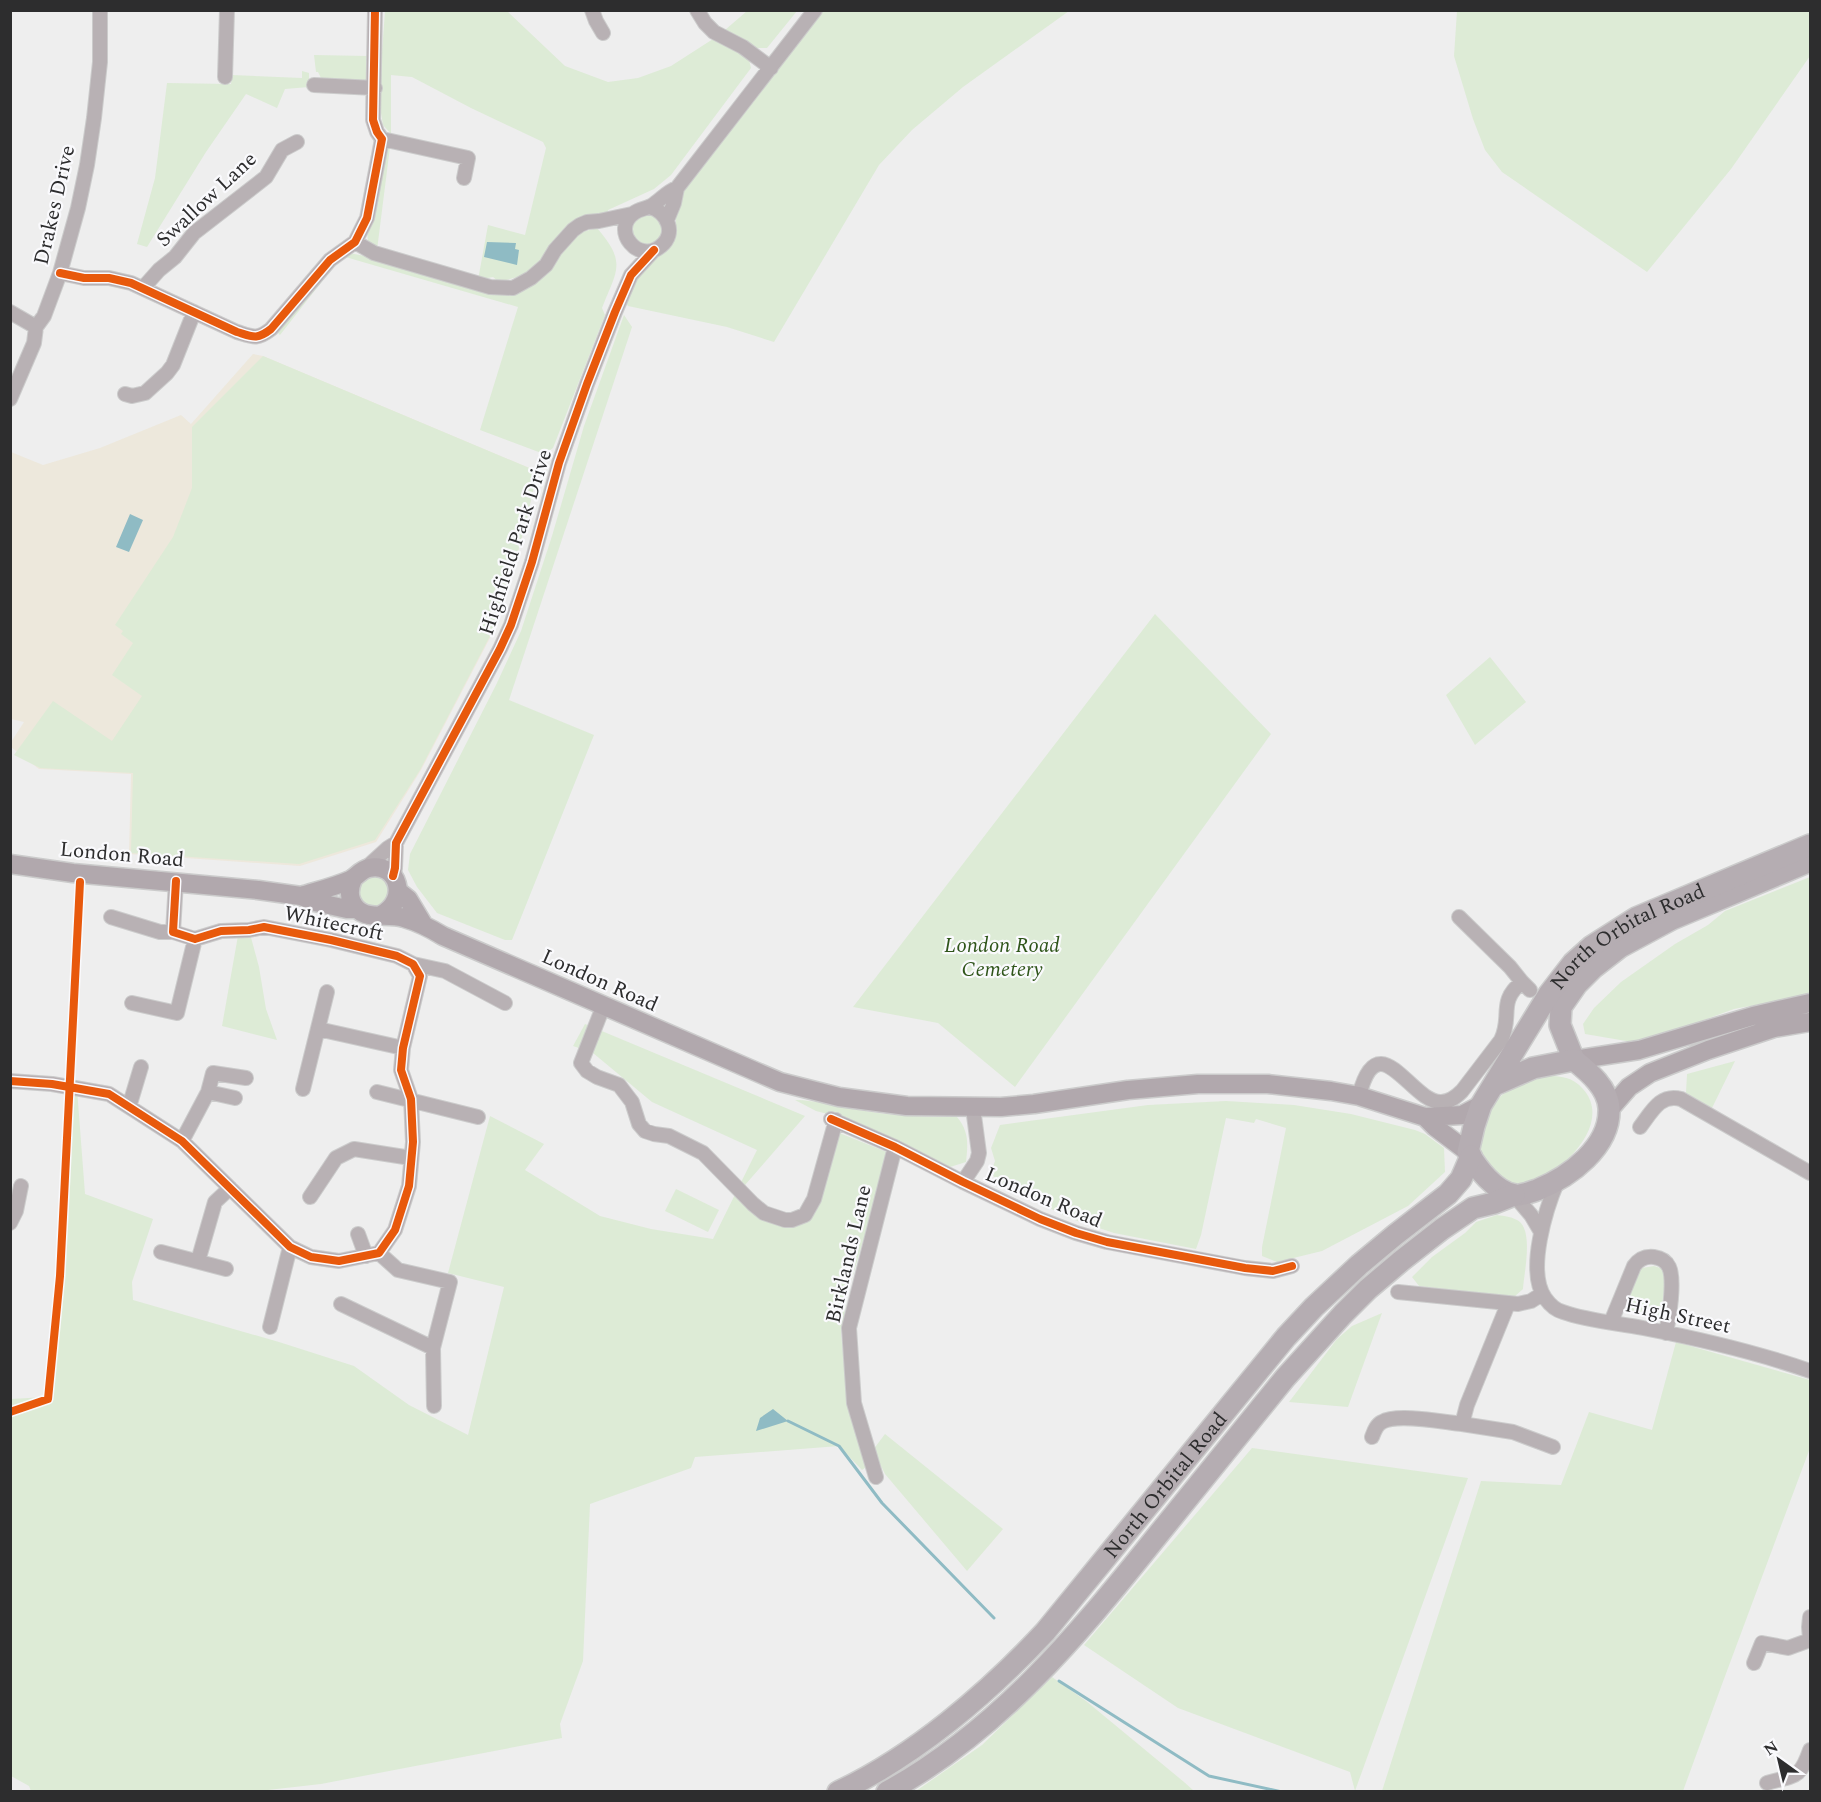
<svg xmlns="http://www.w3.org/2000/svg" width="1821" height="1802" viewBox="0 0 1821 1802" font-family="Spectral,serif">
  <rect width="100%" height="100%" fill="#eee"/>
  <!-- education -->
  <path fill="#ede8dc" d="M253,354L263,356L534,470L536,476L527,518L505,602L492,634L421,770L376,842L300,866L129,854L131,774L39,769L11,747V742L24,722L11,719V452L43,465L100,448L181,415L191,424Z"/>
  <!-- green -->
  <path fill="#ddebd6" d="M385,11H507L565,66L608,82L638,78L671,66L713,39L733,48L749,60L751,68L671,175L654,189L608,210V215H587L577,219L555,241L535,270L521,276L499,282L493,277L478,280L488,225L525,235L546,148L543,142L471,108L412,77L391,75V134L383,125L381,113L380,80Z
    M747,11H797L767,48H755L725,30Z
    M821,11H1069L963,87L912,130L879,165L774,342L727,327L628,306L625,301L637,276L673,243L676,232V209L685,188Z
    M1457,11H1810V56L1731,169L1647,272L1502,172L1485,150L1473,119L1454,56Z
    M314,55L368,56L367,80L365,82L335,79L322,80L318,72H316Z
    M302,71L309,73V87L285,89L277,108L246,94L206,152L147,247L137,244L155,178L167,83L231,84L232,75L302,78Z
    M390,147L377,250L368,241L367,232L384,150Z
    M632 230a15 15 0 1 1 30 0a15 15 0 1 1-30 0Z
    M597,228C627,263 617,270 602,308L605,315L553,448L544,454L480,430L518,307L342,256L280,335L275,330L344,252L370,257L493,291L530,284L553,266L565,245L578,233Z
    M624,315L632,327L509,700L594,735L512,940H505L437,913L417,887L408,870L410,854L496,685L521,631L552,536L584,426Z
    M263,356L534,470L536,477L527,518L504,602L491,634L420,770L375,840L299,864L131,853L133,773L40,768L14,755L53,701L112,741L142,696L112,675L133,643L121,634L123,631L115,625L173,537L192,488V427Z
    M1155,614L1271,734L1015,1087L938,1023L853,1007Z
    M1490,657L1526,702L1475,745L1446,695Z
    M383,876L392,890L381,909L364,906C356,894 357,888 366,877Z
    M1810,877V995L1734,1009L1674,1031L1632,1042L1585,1034L1583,1024L1594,1008L1621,982L1675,944L1708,925L1725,911Z
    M239,930H249L259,967L266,1009L277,1040L222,1026Z
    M585,1024L805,1116L745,1185L741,1199L781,1226L796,1227L807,1220L837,1132L889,1153L848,1292L841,1334L845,1374L858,1434L869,1465L862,1470L839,1446L695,1457L691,1468L590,1504L583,1661L560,1724L562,1738L321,1784L259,1791H31L29,1786L11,1776V1399L45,1397L74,1094L77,1089L85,1194L153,1219L132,1282L133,1300L279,1342L354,1366L409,1405L468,1435L504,1287L448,1273L490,1116L544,1144L525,1170L600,1216L651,1229L713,1239L757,1150L652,1102L593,1053L573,1046Z
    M1735,1061L1712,1108L1686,1093L1687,1074Z
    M1546,1076C1561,1076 1573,1077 1583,1089C1621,1131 1534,1200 1502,1182C1495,1177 1488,1168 1482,1163L1479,1143L1491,1106L1502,1095L1514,1087L1532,1079Z
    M795,1100C817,1100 837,1107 859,1110C892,1116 924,1117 957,1117C969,1131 968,1144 966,1162L950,1167L855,1121L816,1111Z
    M1226,1101L1294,1105L1351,1114L1415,1130L1425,1134L1444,1148L1445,1172L1408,1206L1322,1251L1277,1262L1262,1256V1247L1286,1128L1256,1119L1254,1123L1226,1118L1201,1235L1196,1249L1114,1233L1072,1219L998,1183L991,1172L995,1161L991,1148L1000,1125L1148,1105Z
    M676,1189L719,1210L708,1232L665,1211Z
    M1497,1215C1504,1216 1514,1217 1520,1222C1533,1234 1524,1273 1523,1289L1514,1297L1419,1286L1412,1277L1432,1257L1465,1233L1476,1222Z
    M1654,1266L1667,1270L1660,1319L1623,1312L1636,1269Z
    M1382,1313L1348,1407L1289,1402L1337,1339L1352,1326Z
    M1676,1342L1810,1380V1448L1721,1687L1683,1791H1382L1481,1481L1561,1485L1589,1412L1652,1430Z
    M885,1434L1003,1529L967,1571L885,1474L873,1450Z
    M1252,1448L1468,1478L1355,1791L1350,1772L1178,1708L1084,1645Z
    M1052,1677L1086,1701L1184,1782L1194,1791H916L982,1745Z"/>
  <!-- water -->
  <path fill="#8fbbc4" d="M487,242L516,243L515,249L519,250L517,265L484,257Z
    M130,514L143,520L129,552L116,547Z
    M773,1409L788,1421L756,1431L760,1418Z"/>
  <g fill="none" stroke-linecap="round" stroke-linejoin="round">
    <!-- stream -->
    <path stroke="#8fbbc4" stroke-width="3" d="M788,1421L839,1446L882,1503L994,1618
      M1059,1681L1209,1776L1282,1792"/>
    <defs>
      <path id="minor" d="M592,10L596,21L603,33
        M697,10L705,23L714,32L743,47L771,68
        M225,77L227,10
        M314,85L375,88
        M382,139L468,158L464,178
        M650,207C667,212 677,233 661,246C639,265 610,230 634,213C639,209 645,209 651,206C661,200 666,192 677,188
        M667,220L674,203L677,188L815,10
        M355,242L374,253L490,287L513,288L531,278L546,265L555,250L573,230L580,225L587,222L599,221L632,214
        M60,273L84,278H109L131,283L237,332C253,337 257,340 271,329L330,260L355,242L367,218L382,139L377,132L373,120L375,10
        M143,288L159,270L175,257L194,233L266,177L282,150L297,142
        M10,312L36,327
        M125,394L132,396L145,393L167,373L173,365L194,312
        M10,399L34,343L36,327L44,316L60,273L78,208L87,165L94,118L100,62V10
        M366,868L388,848L396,843
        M393,876L395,868L396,843L500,649L511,625L532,562L559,463L587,384L615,312L631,275L654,250
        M111,917L160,932H173
        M1459,917L1510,967L1522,982L1530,990
        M413,964L445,971L505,1003
        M132,1003L177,1013L195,939
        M603,1007L581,1063L587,1071L597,1077L619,1085L632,1102L639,1124L645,1131L654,1134L669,1136L703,1153L753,1204L764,1213L785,1220H792L805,1215L814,1199L836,1120
        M318,1029L403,1048
        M10,1081L52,1084L109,1094L182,1141L290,1247L311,1257L339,1261L379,1253L395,1230L409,1186L413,1142L411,1099L401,1070L403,1048L420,976L413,964L397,956L331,940L264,927L249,930L221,931L195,939L173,932L176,881
        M303,1089L327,992
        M208,1092L235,1098
        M377,1092L478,1117
        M1359,1096C1378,1020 1411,1103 1441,1102C1450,1102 1456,1097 1462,1091L1501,1040C1513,1016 1497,1002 1522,982
        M129,1107L141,1067
        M831,1119L895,1147L963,1182L1040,1219L1076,1233L1107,1242L1245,1268L1273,1271L1292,1266
        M1640,1127C1651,1113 1660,1093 1681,1099L1810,1173
        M182,1141L208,1092L213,1073L246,1078
        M1558,1180C1546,1208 1526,1271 1545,1298C1550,1305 1555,1310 1563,1312C1588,1321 1617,1323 1643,1328C1700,1339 1756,1352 1810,1371
        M963,1182L977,1161L979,1153L973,1108
        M1514,1195L1531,1215L1541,1232
        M310,1197L336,1158L354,1149L411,1158
        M10,1223L16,1211L21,1186
        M358,1234L366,1256
        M161,1252L226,1269
        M198,1261L215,1202L230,1188
        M1398,1292L1518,1304L1531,1301L1542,1294
        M341,1304L433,1348L450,1282L398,1270L379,1253
        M1611,1322L1634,1266C1639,1259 1646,1256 1654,1257C1661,1258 1666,1261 1669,1267C1675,1280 1669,1319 1666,1333
        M270,1327L290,1247
        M433,1348L434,1406
        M1462,1424L1513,1432L1553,1447
        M1372,1437C1374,1432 1376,1425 1382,1422C1397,1413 1443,1422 1462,1424L1467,1405L1508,1304
        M876,1477L854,1403L849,1328L895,1147
        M1810,1617L1809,1627L1810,1639
        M1754,1663L1762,1643L1788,1648L1810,1640
        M1767,1783C1795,1775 1800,1779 1810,1750"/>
      <path id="major" d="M10,864L73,873L258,890L301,896L315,902L347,909H357
        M353,879C350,886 348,894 352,902C362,923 386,912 404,918C418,922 430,928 443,936L780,1082L839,1097L907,1106L1001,1107L1034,1104L1128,1090L1198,1084H1268L1331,1091L1359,1096L1425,1117L1462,1115L1481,1105
        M398,891L408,899L423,924
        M301,896C317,891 334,887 350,880C357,877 360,870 369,868C398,862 410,900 381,915
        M1574,1060L1639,1050L1753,1016L1810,1003
        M1609,1110L1629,1087L1650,1073L1708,1050L1774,1028L1810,1022
        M1425,1117L1435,1127L1468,1152"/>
      <g id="highway">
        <path d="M1574,1060L1560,1025L1561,1007L1577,984L1593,968L1620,947L1672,919L1810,861"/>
        <path id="s1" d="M1494,1085L1533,1068L1574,1060C1589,1072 1608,1088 1609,1108C1611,1147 1569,1177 1537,1190C1530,1192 1522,1196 1515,1195C1495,1192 1477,1168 1468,1152L1474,1126L1481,1105L1549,994L1573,963L1592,946L1636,918L1810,845"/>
        <path id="s2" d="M838,1792C915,1756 988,1693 1045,1632L1286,1337L1314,1307L1359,1265L1395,1235L1448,1194L1461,1179L1471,1156"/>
        <path d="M887,1792C997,1732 1077,1636 1153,1541C1197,1486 1241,1432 1285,1378L1343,1314L1368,1289L1401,1261L1442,1229L1473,1208L1494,1203L1514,1195"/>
      </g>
    </defs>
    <!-- minor casing -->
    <use href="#minor" stroke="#cbcbcb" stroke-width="16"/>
    <!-- major casing -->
    <use href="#major" stroke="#cbcbcb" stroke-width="21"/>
    <!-- highway casing -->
    <use href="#highway" stroke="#cbcbcb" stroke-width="24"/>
    <!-- minor -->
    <use href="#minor" stroke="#b8b1b4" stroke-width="14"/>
    <!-- major -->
    <use href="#major" stroke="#b1a8ad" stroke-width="18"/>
    <!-- highway -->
    <use href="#highway" stroke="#b5adb2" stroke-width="21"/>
    <defs>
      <path id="cycleway" d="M60,273L84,278H109L131,283L237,332C253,337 257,340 271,329L330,260L355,242L367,218L382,139L377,132L373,120L375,10
        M393,876L395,868L396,843L500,649L511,625L532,562L559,463L587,384L615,312L631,275L654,250
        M10,1081L52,1084L109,1094L182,1141L290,1247L311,1257L339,1261L379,1253L395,1230L409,1186L413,1142L411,1099L401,1070L403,1048L420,976L413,964L397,956L331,940L264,927L249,930L221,931L195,939L173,932L176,881
        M831,1119L895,1147L963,1182L1040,1219L1076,1233L1107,1242L1245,1268L1273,1271L1292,1266
        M10,1412L48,1399L60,1276L80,882"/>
    </defs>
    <!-- cycleway casing -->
    <use href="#cycleway" stroke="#fafafd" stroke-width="11"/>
    <!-- cycleway -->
    <use href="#cycleway" stroke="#e8590c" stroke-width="8"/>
  </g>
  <g text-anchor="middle" stroke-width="4.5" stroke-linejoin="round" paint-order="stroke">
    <!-- street labels -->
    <g font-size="21" fill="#2d2d2e" stroke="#fafafd">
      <text transform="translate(206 199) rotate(-43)" y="7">Swallow Lane</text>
      <text transform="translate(54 205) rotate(-77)" y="7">Drakes Drive</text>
      <text transform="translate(515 542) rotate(-72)" y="7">Highfield Park Drive</text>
      <text transform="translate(122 854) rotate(5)" y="7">London Road</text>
      <text transform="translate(334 923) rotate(12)" y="7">Whitecroft</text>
      <text dy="7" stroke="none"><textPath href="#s1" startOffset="628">North Orbital Road</textPath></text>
      <text transform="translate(600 980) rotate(24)" y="7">London Road</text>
      <text transform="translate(1044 1197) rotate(23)" y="7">London Road</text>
      <text transform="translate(848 1254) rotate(-77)" y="7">Birklands Lane</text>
      <text transform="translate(1678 1315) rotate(12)" y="7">High Street</text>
      <text dy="7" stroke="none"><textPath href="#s2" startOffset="453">North Orbital Road</textPath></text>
    </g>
    <!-- park labels -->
    <g font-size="21" font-style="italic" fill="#2f551a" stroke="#fafafd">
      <text x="1002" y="952">London Road<tspan x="1002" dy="24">Cemetery</tspan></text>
    </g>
  </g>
  <!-- border -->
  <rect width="1821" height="1802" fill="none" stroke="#2d2d2e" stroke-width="24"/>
  <!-- north arrow -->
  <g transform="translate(1779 1760) rotate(326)" stroke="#fafafd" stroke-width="4.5" paint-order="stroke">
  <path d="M0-4.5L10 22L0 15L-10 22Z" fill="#2d2d2e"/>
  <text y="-9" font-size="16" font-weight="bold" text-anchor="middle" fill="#2d2d2e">N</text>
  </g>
</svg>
